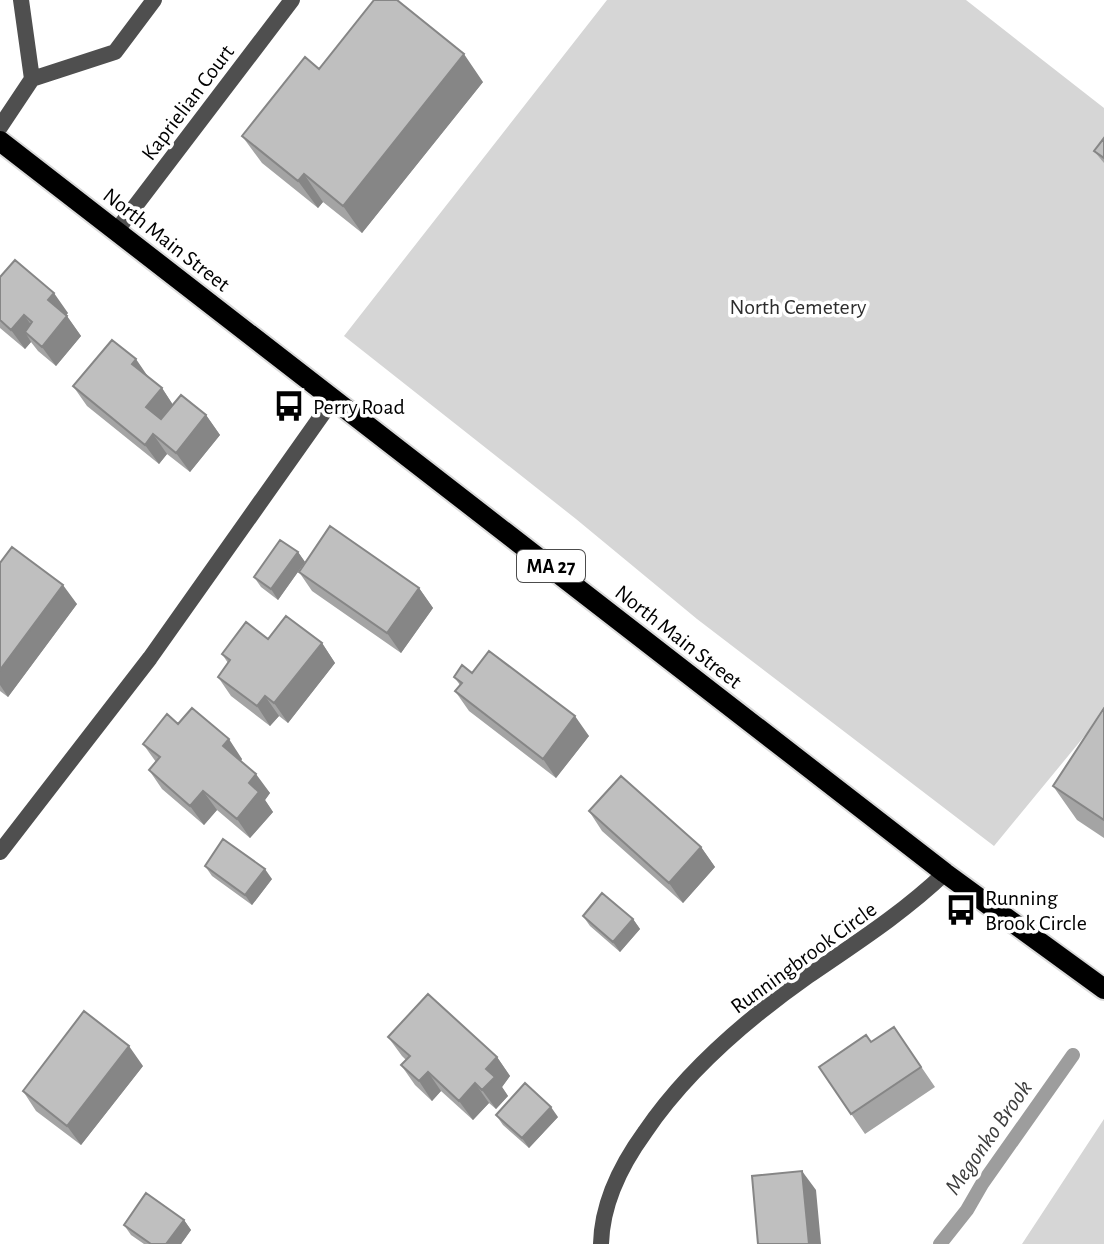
<svg xmlns="http://www.w3.org/2000/svg" width="1104" height="1244" viewBox="0 0 1104 1244" font-family="'Alegreya Sans',sans-serif">
  <rect width="100%" height="100%" fill="#fff"/>
  <!-- green -->
  <path fill="#d6d6d6" d="M607,0H966L1104,108V706L1087,733L994,846L697,619L576,519L344,336Z
    M1104,1119V1244H1022Z"/>
  <g fill="none" stroke-linecap="round" stroke-linejoin="round">
    <!-- stream -->
    <path stroke="#9d9d9d" stroke-width="14" d="M940,1244L967,1210L982,1184L1073,1055"/>
    <defs>
      <path id="primary" d="M0,141L945,873L1104,989"/>
    </defs>
    <!-- primary casing -->
    <use href="#primary" stroke="#dbdbdb" stroke-width="24"/>
    <!-- lane -->
    <path stroke="#4f4f4f" stroke-width="16" d="M32,79L115,52L154,0
      M0,127L32,79L21,0"/>
    <!-- street -->
    <path stroke="#4f4f4f" stroke-width="16" d="M117,230L292,0
      M0,852L150,658L334,398
      M601,1244C602,1202 621,1165 645,1132C687,1070 747,1019 808,976C856,943 903,913 945,873"/>
    <!-- primary -->
    <use href="#primary" stroke="#000" stroke-width="20"/>
  </g>
  <!-- wall -->
  <path fill="#a4a4a4" d="M319,69L483,82L362,233L323,202L318,208L262,163L242,136Z
    M1104,138V163L1094,151Z
    M0,277L68,313L66,315L81,336L56,366L38,351L31,342L25,349L0,328Z
    M149,378L162,388L173,405L206,415L220,435L190,472L167,454L159,464L87,406L73,386Z
    M298,552L305,562L278,600L261,587L254,577Z
    M0,563L77,604L8,697L0,691Z
    M299,572L419,588L433,608L401,653L312,591Z
    M268,639L322,643L335,663L288,723L279,716L270,726L231,696L218,677L228,663L222,654Z
    M472,673L589,736L556,778L469,711L455,691L460,685L454,677Z
    M1104,708V838L1077,820L1053,786Z
    M178,724L242,759L241,761L270,793L265,800L273,812L250,838L217,810L204,825L162,789L149,770L156,762L143,744Z
    M589,811L701,847L715,867L683,903L602,831Z
    M205,866L272,879L252,905L212,876Z
    M583,916L633,919L640,929L620,952L590,926Z
    M894,1027L935,1087L865,1134L819,1067L871,1042Z
    M388,1037L497,1057L510,1076L502,1087L508,1096L496,1109L489,1103L473,1120L441,1091L432,1101L415,1085L401,1065L406,1060L402,1056Z
    M143,1066L81,1145L36,1111L23,1091Z
    M496,1115L558,1117L529,1148L503,1125Z
    M184,1220L191,1230L181,1244H144L131,1235L124,1225Z"/>
  <!-- shaded-wall -->
  <path fill="#868686" d="M464,54L483,82L362,233L343,206Z
    M304,174L323,202L318,208L298,181Z
    M54,293L68,313L62,319L48,300Z
    M24,315L38,334L25,332L31,342L25,349L11,330Z
    M67,316L81,336L56,366L42,347Z
    M136,359L149,378L132,364Z
    M162,388L175,408L160,426L146,407Z
    M206,415L220,435L190,472L176,453Z
    M153,434L167,454L159,464L145,445Z
    M298,552L305,562L278,600L271,589Z
    M63,585L77,604L8,697L0,685V670Z
    M419,588L433,608L401,653L387,633Z
    M322,643L335,663L288,723L274,703Z
    M265,696L279,716L270,726L257,706Z
    M575,716L589,736L556,778L543,759Z
    M229,739L242,759L237,766L223,746Z
    M256,774L270,793L265,800L273,812L250,838L237,819L249,783Z
    M203,791L217,810L204,825L190,806Z
    M701,847L715,867L683,903L669,883Z
    M265,869L272,879L252,905L245,895Z
    M633,919L640,929L620,952L613,942Z
    M129,1046L143,1066L81,1145L67,1126Z
    M497,1057L510,1076L502,1087L508,1096L496,1109L482,1090L486,1069Z
    M428,1072L441,1091L432,1101L419,1081Z
    M475,1083L489,1103L473,1120L459,1101Z
    M551,1107L558,1117L529,1148L522,1138Z
    M802,1171L816,1190L821,1244H809Z
    M184,1220L191,1230L181,1244H166Z"/>
  <!-- building -->
  <path fill="#bfbfbf" stroke="#868686" stroke-width="2" d="M374,0H397L464,54L343,206L304,174L298,181L242,136L305,57L319,69Z
    M1104,138V158L1094,151Z
    M15,260L54,293L48,300L67,316L42,347L25,332L32,322L24,315L11,330L0,320V277Z
    M112,340L136,359L132,364L162,388L146,407L161,419L181,395L206,415L176,453L153,434L145,445L73,386Z
    M330,526L419,588L387,633L299,572Z
    M280,540L298,552L271,589L254,577Z
    M12,547L63,585L0,670V563Z
    M286,616L322,643L274,703L265,696L257,706L218,677L230,660L222,654L246,622L268,639Z
    M489,651L575,716L543,759L455,691L462,683L454,677L462,665L472,673Z
    M192,708L229,739L223,746L256,774L249,783L259,792L237,819L203,791L190,806L149,770L160,757L143,744L167,714L178,724Z
    M1104,708V820L1053,786Z
    M621,776L701,847L669,883L589,811Z
    M223,839L265,869L245,895L205,866Z
    M602,893L633,919L613,942L583,916Z
    M428,994L497,1057L486,1069L495,1077L482,1090L475,1083L459,1101L428,1072L419,1081L401,1065L410,1056L388,1037Z
    M84,1011L129,1046L67,1126L23,1091Z
    M894,1027L921,1067L851,1114L819,1067L866,1035L871,1042Z
    M525,1083L551,1107L522,1138L496,1115Z
    M802,1171L809,1244H758L752,1176Z
    M146,1193L184,1220L166,1244H151L124,1225Z"/>
  <!-- icons -->
  <defs>
    <symbol id="bus-bare" viewBox="-9 -9 18 18"><path d="M-5-6H5V4H4V6H2V4H-2V6H-4V4H-5ZM-3.5-4V0h7V-4ZM-3.5 1.2v1.5H-2V1.2ZM2 1.2v1.5H3.5V1.2Z" fill="#000" stroke="#fff" stroke-width="2.5" paint-order="stroke"/></symbol>
  </defs>
  <g fill-rule="evenodd">
    <use href="#bus-bare" x="267" y="384" width="44" height="44"/>
    <use href="#bus-bare" x="939" y="888" width="44" height="44"/>
  </g>
  <g text-anchor="middle" stroke-width="7" stroke-linejoin="round" paint-order="stroke">
    <!-- shield labels -->
    <rect fill="#fff" stroke="#4c4c4c" stroke-width="2" x="517" y="550" width="68" height="32" rx="6"/>
    <g font-size="20" font-weight="bold" fill="#000">
      <text x="551" y="573">MA 27</text>
    </g>
    <!-- street labels -->
    <g font-size="22" fill="#000" stroke="#fff">
      <text transform="translate(187 102) rotate(-53)" y="8">Kaprielian Court</text>
      <text transform="translate(167 239) rotate(38)" y="8">North Main Street</text>
      <text transform="translate(679 636) rotate(38)" y="8">North Main Street</text>
      <text transform="translate(803 957) rotate(-36)" y="8">Runningbrook Circle</text>
    </g>
    <!-- park labels -->
    <g font-size="22" fill="#2d2d2d" stroke="#fff">
      <text x="798" y="314">North Cemetery</text>
    </g>
    <!-- poi labels -->
    <g font-size="22" fill="#000" stroke="#fff" text-anchor="start">
      <text x="313" y="414">Perry Road</text>
      <text x="985" y="905">Running<tspan x="985" dy="25">Brook Circle</tspan></text>
    </g>
    <!-- water labels -->
    <g font-size="24" font-style="italic" fill="#3e3e3e" stroke="#fff">
      <text transform="translate(988 1137) rotate(-55)" y="8">Megonko Brook</text>
    </g>
  </g>
</svg>
